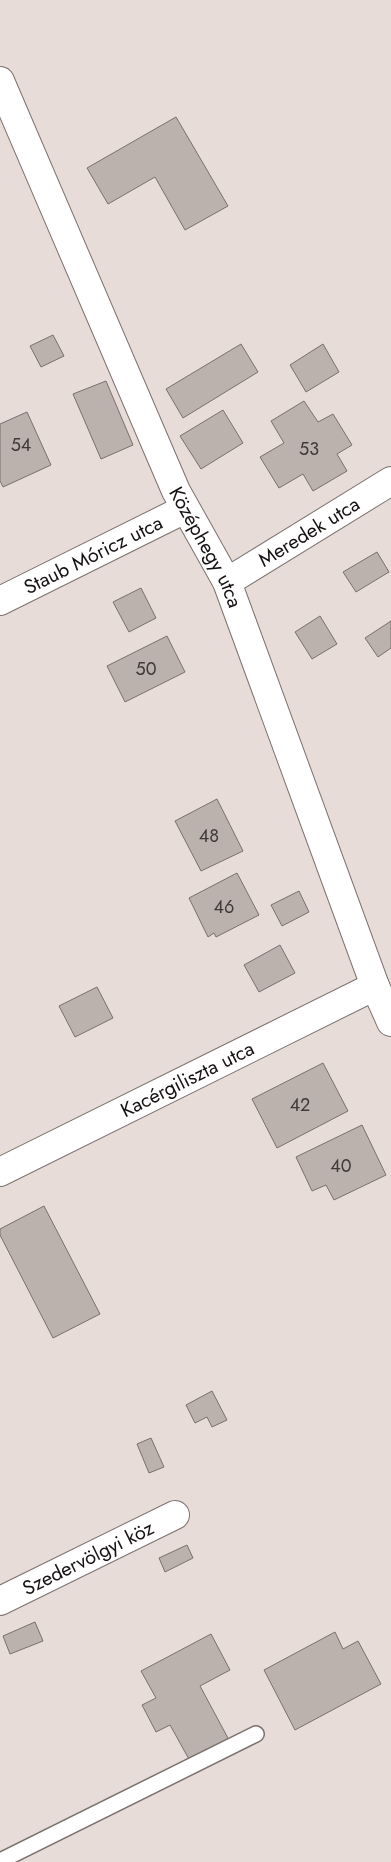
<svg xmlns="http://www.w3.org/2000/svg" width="391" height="1862" viewBox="0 0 391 1862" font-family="Jost,sans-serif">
  <rect width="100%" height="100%" fill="#e7dcd8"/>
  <!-- building -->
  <path fill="#bbb1ad" stroke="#79706c" d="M176,117L228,206L185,230L155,177L108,204L87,168Z
    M53,335L64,356L41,367L30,346Z
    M241,344L258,372L183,418L166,389Z
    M323,344L339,372L306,392L290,365Z
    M106,381L133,445L101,459L73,394Z
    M304,401L318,422L333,414L352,445L337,454L347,471L313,491L303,474L279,488L260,457L284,443L271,421Z
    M223,410L243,443L201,469L180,436Z
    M27,412L51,465L3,487L0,481V424Z
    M377,552L389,572L356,592L343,572Z
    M141,588L156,618L129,632L113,602Z
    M320,616L337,644L312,659L295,632Z
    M391,621V648L378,657L365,638Z
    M167,636L185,672L125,702L107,666Z
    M217,799L243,851L201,871L175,821Z
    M237,873L259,915L216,937L214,933L208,937L189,898Z
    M299,891L309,912L282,926L271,905Z
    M280,945L295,973L259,992L244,965Z
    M97,987L113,1018L75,1037L59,1006Z
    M323,1063L348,1111L277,1148L252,1099Z
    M362,1125L386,1175L334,1200L326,1185L312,1191L296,1157Z
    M44,1206L100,1314L53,1338L0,1235V1229Z
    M212,1391L227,1420L212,1427L207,1417L195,1423L186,1405Z
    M151,1438L164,1467L149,1473L137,1444Z
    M187,1545L193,1558L165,1572L159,1558Z
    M35,1622L43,1641L10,1654L3,1636Z
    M335,1632L343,1649L358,1641L381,1684L295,1730L264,1670Z
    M211,1634L230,1670L200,1686L229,1740L190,1761L170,1725L156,1732L142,1705L156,1698L141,1671Z"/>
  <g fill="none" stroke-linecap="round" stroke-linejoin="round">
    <defs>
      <path id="lane" d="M0,1861L256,1734"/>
      <g id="street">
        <path id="s1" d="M0,81L176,491L227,582L375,986L391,1022"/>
        <path id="s2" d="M227,582L391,481"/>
        <path id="s3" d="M0,601L185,509"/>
        <path id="s4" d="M0,1172L375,986"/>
        <path id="s5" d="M0,1601L175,1515"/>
      </g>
    </defs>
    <!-- lane casing -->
    <use href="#lane" stroke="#7b716e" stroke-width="18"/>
    <!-- street casing -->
    <use href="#street" stroke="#7b716e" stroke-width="30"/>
    <!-- lane -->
    <use href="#lane" stroke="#fff" stroke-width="15"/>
    <!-- street -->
    <use href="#street" stroke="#fff" stroke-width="28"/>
  </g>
  <g text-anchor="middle" stroke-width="4.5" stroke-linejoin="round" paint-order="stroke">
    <!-- number labels -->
    <g font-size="18" fill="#3f3a38">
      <text x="21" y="451">54</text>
      <text x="309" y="455">53</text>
      <text x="146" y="675">50</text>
      <text x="209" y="842">48</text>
      <text x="224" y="913">46</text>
      <text x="300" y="1111">42</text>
      <text x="341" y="1172">40</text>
    </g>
    <!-- street labels -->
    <g font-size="20" fill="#161211" stroke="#fff">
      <text dy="7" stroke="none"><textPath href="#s2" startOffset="96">Meredek utca</textPath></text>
      <text dy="7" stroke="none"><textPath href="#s1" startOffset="510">Középhegy utca</textPath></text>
      <text dy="7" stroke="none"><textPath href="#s3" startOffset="104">Staub Móricz utca</textPath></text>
      <text dy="7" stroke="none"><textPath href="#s4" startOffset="209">Kacérgiliszta utca</textPath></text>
      <text dy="7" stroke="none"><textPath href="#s5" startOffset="98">Szedervölgyi köz</textPath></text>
    </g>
  </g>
</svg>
